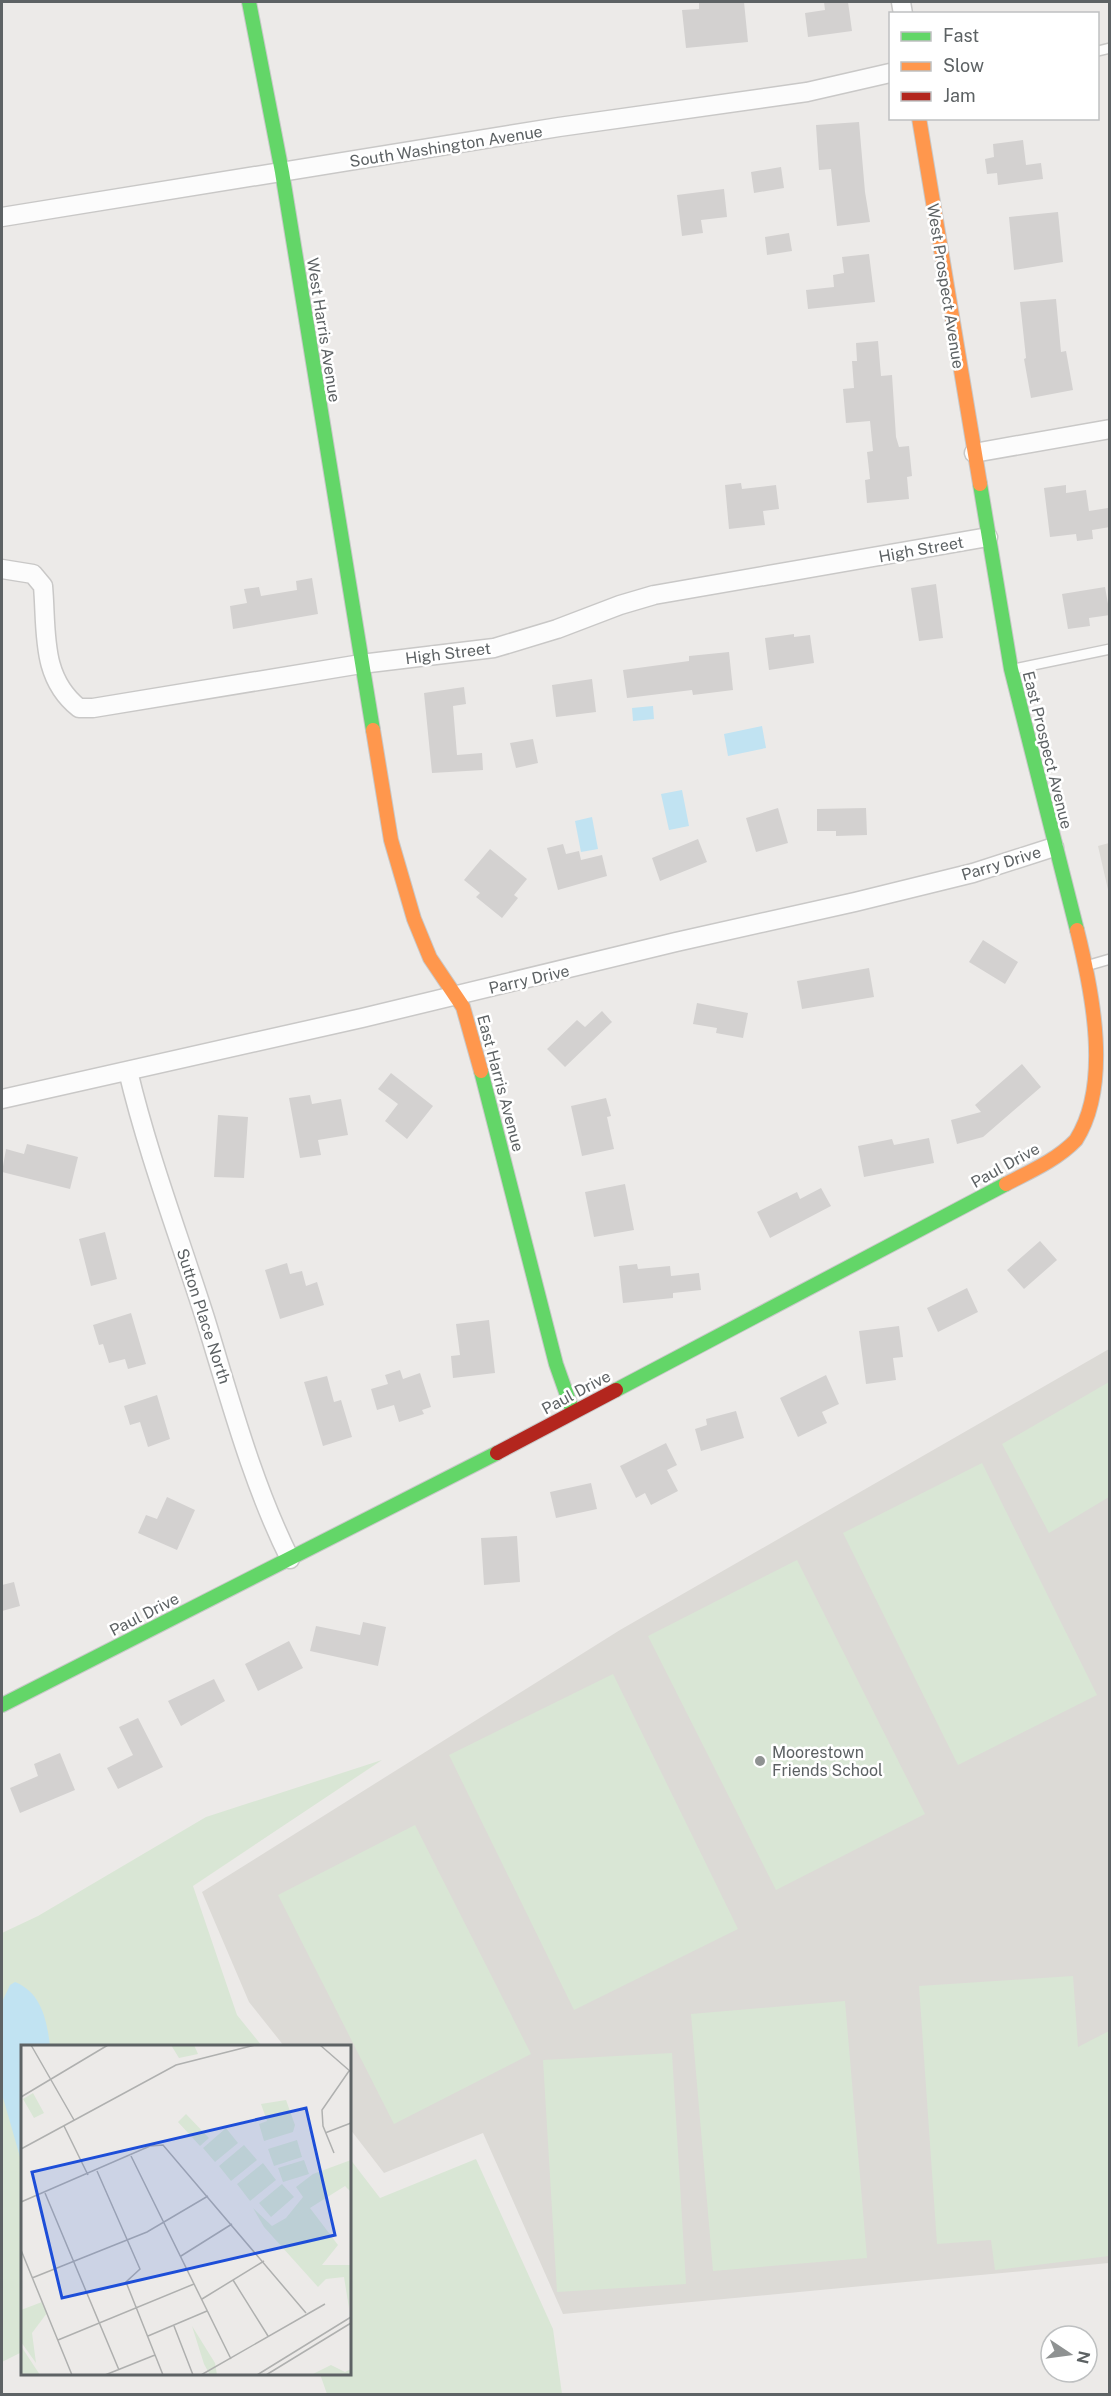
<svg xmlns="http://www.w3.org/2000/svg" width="1111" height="2396" viewBox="0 0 1111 2396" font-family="'Public Sans',sans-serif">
  <rect width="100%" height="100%" fill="#eceae8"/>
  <!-- education -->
  <path fill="#dcdad6" d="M1109,843H1110L1109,894L1098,846Z
    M1109,1349V2263L563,2314L483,2133L384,2173L350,2129V2046H284L249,2002L202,1892L620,1630Z"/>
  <!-- green -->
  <path fill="#d9e6d5" d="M1109,1382V1497L1049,1533L1002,1444Z
    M982,1463L1097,1695L958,1765L843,1533Z
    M797,1560L925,1814L776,1890L648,1636Z
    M613,1674L738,1929L574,2010L449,1755Z
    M382,1760L193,1886L237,2015L262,2046H22V2352L2,2362V1933L38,1916L206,1817Z
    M415,1825L531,2054L394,2124L278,1895Z
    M1073,1976L1078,2047L1109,2031V2256L995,2270L991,2240L937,2244L919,1986Z
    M845,2001L867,2258L713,2271L691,2014Z
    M672,2053L686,2284L557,2292L543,2060Z
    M350,2159L380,2198L476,2159L553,2329L562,2394H327L320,2374H350Z"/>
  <!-- water -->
  <path fill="#c1e3f2" d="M653,706L654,719L633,721L632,708Z
    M762,726L766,748L728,756L724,734Z
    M682,790L689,826L669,830L661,794Z
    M592,817L598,849L581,852L575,821Z
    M15,1982C42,1993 47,2021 50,2046H22V2164L2,2094V2002L10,1985Z"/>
  <!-- building -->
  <path fill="#d3d1d0" d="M699,2H744L748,42L686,48L682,10L699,9Z
    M824,2H848L852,31L808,37L805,13L825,10Z
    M859,122L865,192L870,222L837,226L831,169L819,170L816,125Z
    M1023,140L1026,165L1041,163L1043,179L998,185L997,173L987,174L985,159L994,157L993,144Z
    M781,167L784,188L754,193L751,172Z
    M724,189L727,217L701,220L703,233L682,236L677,195Z
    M1058,212L1063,262L1014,270L1009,217Z
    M789,233L792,251L767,255L765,237Z
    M869,254L875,302L808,309L806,290L834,287L833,275L844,273L842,257Z
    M1056,299L1061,352L1066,351L1073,390L1031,398L1024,359L1026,358L1020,302Z
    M878,341L881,376L892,375L896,437L899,447L909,446L912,476L907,477L909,499L867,503L865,480L870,479L867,452L873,451L870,421L846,423L843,389L854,388L852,361H857L856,343Z
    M741,483L742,489L776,485L779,509L763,511L765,525L729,529L725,485Z
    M1066,485V493L1086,490L1089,511L1108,508L1110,527L1092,530L1093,539L1077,541L1076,534L1050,537L1044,488Z
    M312,578L318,614L233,629L230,606L247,603L244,589L259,587L261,596L297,590L296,581Z
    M936,584L943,638L919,641L911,588Z
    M1105,587L1110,615L1089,618L1090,626L1068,629L1062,594Z
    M794,634V637L810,635L814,663L769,670L765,638Z
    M729,652L733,690L693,695L692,690L627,698L623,670L689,661V656Z
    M592,679L596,712L556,717L552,685Z
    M464,687L466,704L453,706L457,755L482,753L483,770L432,773L424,693Z
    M533,739L538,763L516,768L510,743Z
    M778,808L788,843L756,852L746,818Z
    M866,808L867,835L836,836V831H817V809Z
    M698,839L707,862L660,881L652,858Z
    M563,844L566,854L579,851L581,860L602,855L607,876L558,890L547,848Z
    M490,849L527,879L514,895L518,898L502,918L476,897L480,893L464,880Z
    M983,940L1018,962L1005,984L969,962Z
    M869,968L874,997L802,1009L797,981Z
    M697,1003L748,1013L743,1038L716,1033L717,1028L693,1024Z
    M602,1011L612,1022L565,1067L547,1049L577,1020L585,1027Z
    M1022,1064L1041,1087L983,1137L957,1144L951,1120L981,1112L975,1105Z
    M391,1073L433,1106L407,1139L385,1121L398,1104L378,1089Z
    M310,1095L312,1104L341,1099L348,1135L318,1140L321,1155L300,1158L289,1098Z
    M606,1098L611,1116L607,1117L614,1149L582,1156L571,1106Z
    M218,1115L248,1117L244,1178L214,1177Z
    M929,1138L934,1163L864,1177L858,1146L892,1139L894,1145Z
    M27,1144L78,1157L70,1189L2,1172L6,1149L24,1154Z
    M625,1184L634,1230L594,1237L585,1192Z
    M821,1188L831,1206L770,1238L757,1212L797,1192L800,1199Z
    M105,1232L117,1279L91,1286L79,1239Z
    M1040,1241L1057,1260L1024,1289L1007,1270Z
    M287,1263L290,1274L302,1271L306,1286L317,1282L324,1305L280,1319L265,1270Z
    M637,1264L638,1269L670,1266L671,1276L699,1273L701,1290L673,1293V1298L623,1303L619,1266Z
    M967,1288L978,1312L938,1332L927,1308Z
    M131,1313L146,1364L128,1369L125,1359L109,1363L103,1344L99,1345L93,1325Z
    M489,1320L495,1373L453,1378L451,1356L460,1355L456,1324Z
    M899,1326L903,1357L893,1358L896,1380L866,1384L859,1331Z
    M400,1370L403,1379L420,1373L431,1407L422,1410L424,1414L399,1422L394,1405L377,1410L371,1389L388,1384L385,1375Z
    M826,1375L839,1404L822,1412L827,1423L798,1437L780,1398Z
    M327,1376L334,1402L341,1400L352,1437L323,1446L304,1382Z
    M157,1395L170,1439L148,1447L140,1422L130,1425L124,1406Z
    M736,1411L744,1438L701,1451L695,1429L707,1425L706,1419Z
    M666,1443L677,1465L667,1470L678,1491L651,1505L645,1493L636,1498L620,1466Z
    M591,1483L597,1509L556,1518L550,1492Z
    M167,1497L195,1510L177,1550L138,1533L146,1515L157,1519Z
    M517,1536L520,1582L484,1585L481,1538Z
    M14,1582L20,1606L2,1611V1585Z
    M363,1622L386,1627L378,1666L310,1651L316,1626L360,1635Z
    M289,1641L303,1668L258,1691L245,1664Z
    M214,1679L225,1701L181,1726L168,1701Z
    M138,1718L163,1767L118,1789L107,1768L133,1755L119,1727Z
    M60,1753L75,1790L20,1813L10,1788L38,1776L34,1764Z"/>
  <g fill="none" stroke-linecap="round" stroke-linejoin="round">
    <defs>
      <path id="lane" d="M1098,51L1110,48
        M1014,669L1110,649
        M1086,966L1110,959"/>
      <path id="street" d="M901,2L903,14
        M2,217L559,127L807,92L890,73
        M974,453L1110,429
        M2,569L33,574L43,586C47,631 40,677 79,708H93L361,664L494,648L557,629L620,605L654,595L988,537
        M128,1071C148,1155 179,1236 205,1318C230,1399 252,1483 290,1559
        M2,1099L362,1018L676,942L855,902L973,873L1054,847"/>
      <path id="fast" d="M249,2L282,172L373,730
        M980,484L1011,669L1077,930
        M481,1071L556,1364L573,1412
        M616,1390L1006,1184
        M2,1705L497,1453"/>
      <path id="slow" d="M919,118L980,484
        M373,730L391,840L414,919L430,958L463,1007L481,1071
        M1006,1184C1029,1172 1057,1160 1076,1140C1111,1085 1093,994 1077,930"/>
      <path id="jam" d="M497,1453L616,1390"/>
    </defs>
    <!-- lane casing -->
    <use href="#lane" stroke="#c9c8c7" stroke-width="12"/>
    <!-- street casing -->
    <use href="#street" stroke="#c9c8c7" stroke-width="21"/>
    <!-- fast casing -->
    <use href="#fast" stroke="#c8c8c8" stroke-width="16"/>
    <!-- slow casing -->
    <use href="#slow" stroke="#c8c8c8" stroke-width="16"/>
    <!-- jam casing -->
    <use href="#jam" stroke="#c8c8c8" stroke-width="16"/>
    <!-- lane -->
    <use href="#lane" stroke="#fcfcfc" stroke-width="9"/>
    <!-- street -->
    <use href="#street" stroke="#fcfcfc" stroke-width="18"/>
    <!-- fast -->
    <use href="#fast" stroke="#63d668" stroke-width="14"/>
    <!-- slow -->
    <use href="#slow" stroke="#ff974d" stroke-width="14"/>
    <!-- jam -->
    <use href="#jam" stroke="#b3261e" stroke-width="14"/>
  </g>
  <!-- markers -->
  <circle fill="#8f9292" stroke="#fff" stroke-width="2" cx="760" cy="1761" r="6"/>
  <g text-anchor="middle" stroke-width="5" stroke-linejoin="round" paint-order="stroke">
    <!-- street labels -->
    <g font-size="16" fill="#5d6264" stroke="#fff">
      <text transform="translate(446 146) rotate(-9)" y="6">South Washington Avenue</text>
      <text transform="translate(946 286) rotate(81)" y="6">West Prospect Avenue</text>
      <text transform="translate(324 330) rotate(81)" y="6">West Harris Avenue</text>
      <text transform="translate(921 549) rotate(-10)" y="6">High Street</text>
      <text transform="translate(448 653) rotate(-7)" y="6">High Street</text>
      <text transform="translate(1048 750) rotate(76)" y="6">East Prospect Avenue</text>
      <text transform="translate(1001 863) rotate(-17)" y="6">Parry Drive</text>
      <text transform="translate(529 979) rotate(-13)" y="6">Parry Drive</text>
      <text transform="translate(501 1083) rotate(75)" y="6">East Harris Avenue</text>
      <text transform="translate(1005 1165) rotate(-29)" y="6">Paul Drive</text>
      <text transform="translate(204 1316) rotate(72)" y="6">Sutton Place North</text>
      <text transform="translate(576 1392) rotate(-28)" y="6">Paul Drive</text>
      <text transform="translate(144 1614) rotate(-27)" y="6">Paul Drive</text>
    </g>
    <!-- poi labels -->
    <g font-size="16" fill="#5d6264" stroke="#fff" text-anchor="start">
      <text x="772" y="1758">Moorestown<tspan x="772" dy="18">Friends School</tspan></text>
    </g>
  </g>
  <!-- overview -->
  <g transform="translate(21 2045)">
    <rect width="330" height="330" fill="#eceae8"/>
    <path d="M150,0H173L177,9L158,13ZM12,48L23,68L13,73L2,54ZM265,55L274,80L272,87L243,96L238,79L246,76L240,59ZM165,69L188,93L179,101L157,77ZM205,83L217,98L194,117L182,103ZM276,95L281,112L253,121L247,104ZM223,100L236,115L210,136L198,121ZM283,115L288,129L262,137L257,123ZM330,115V147L324,141L289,163L317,200L301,220H330L328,263L323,232L305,234L297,242L243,182L232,163L251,181L265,173L282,152L275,142L292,129ZM242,118L255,135L229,156L216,139ZM261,139L273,152L250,172L238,158ZM21,257L26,268L11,288L15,318L0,297V265ZM171,281L194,318L196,330H189L183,319ZM0,301L19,330H0ZM310,320L324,327L330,324V330H290Z" fill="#d9e6d5"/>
    <path fill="none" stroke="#afb0af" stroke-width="1.5" d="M10,0L53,75M299,0L330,27M0,52L87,0M43,81L67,130M304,88L330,78M0,104L155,20L234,0M313,108L302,81L301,65L328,26M110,111L210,314M76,126L119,224L105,237L142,330M24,148L98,325M0,157L129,101L142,100L285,268M0,205L51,330M160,211L211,179M11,233L126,187L187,151M212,235L247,291M181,254L243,216M153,281L172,330M127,291L186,266M37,295L173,239M84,330L134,310M180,330L304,259M236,330L330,272M245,330L330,278"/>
    <path fill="#1d4ed8" fill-opacity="0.15" stroke="#1d4ed8" stroke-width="3" d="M285,63L314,190L41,253L11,127Z"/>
    <rect width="330" height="330" fill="none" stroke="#5d6264" stroke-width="3"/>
  </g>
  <!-- border -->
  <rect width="1111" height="2396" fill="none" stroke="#5d6264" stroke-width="6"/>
  <!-- legend -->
  <rect x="889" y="12" width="210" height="108" fill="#ffffff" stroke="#bec0c1" stroke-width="1.5"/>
  <rect x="901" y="32" width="30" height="9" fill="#63d668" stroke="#bec0c1" stroke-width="1.5"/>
  <text x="943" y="42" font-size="18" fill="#5d6264">Fast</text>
  <rect x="901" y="62" width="30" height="9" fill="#ff974d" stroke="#bec0c1" stroke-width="1.5"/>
  <text x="943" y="72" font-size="18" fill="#5d6264">Slow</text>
  <rect x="901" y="92" width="30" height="9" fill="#b3261e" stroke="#bec0c1" stroke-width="1.5"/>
  <text x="943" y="102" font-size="18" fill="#5d6264">Jam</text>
  <!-- north arrow -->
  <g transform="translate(1069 2354) rotate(103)"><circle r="28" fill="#ffffff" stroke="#bec0c1" stroke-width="1.5"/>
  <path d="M0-4.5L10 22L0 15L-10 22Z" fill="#8f9292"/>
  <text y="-9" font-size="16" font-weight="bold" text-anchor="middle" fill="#5d6264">N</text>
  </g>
</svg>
